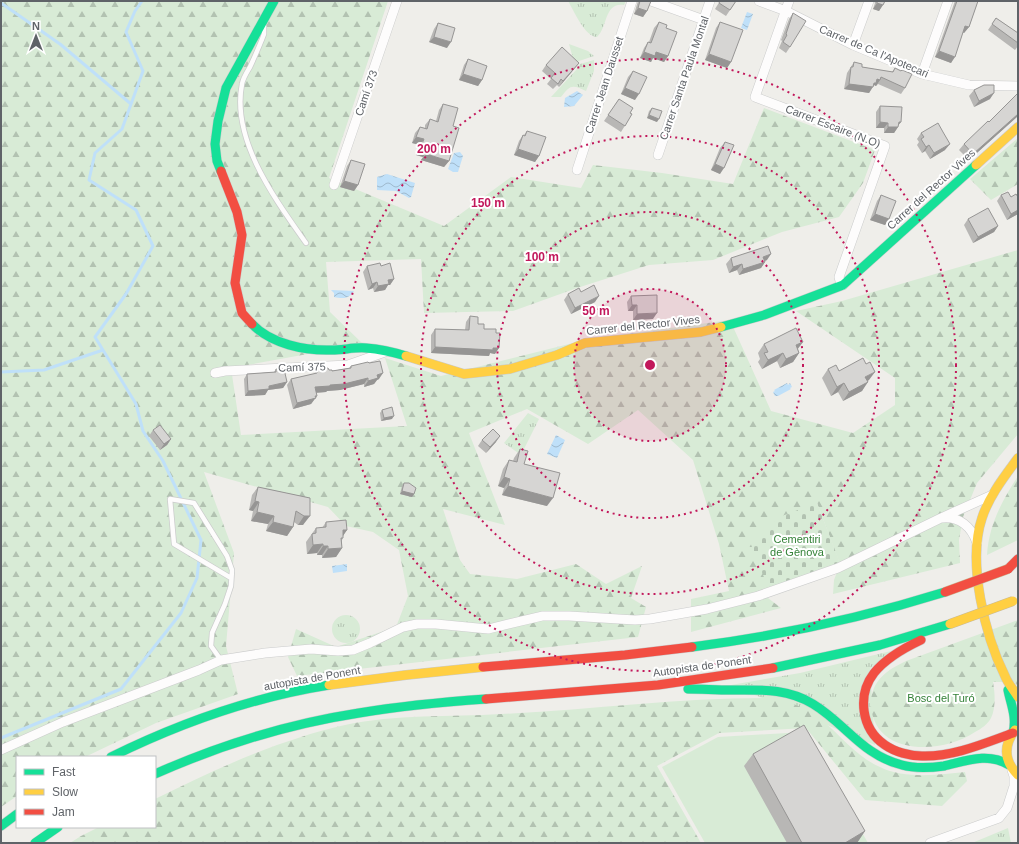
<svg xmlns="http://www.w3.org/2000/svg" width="1019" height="844" viewBox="0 0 1019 844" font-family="Arial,sans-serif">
  <defs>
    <pattern id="grass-tufts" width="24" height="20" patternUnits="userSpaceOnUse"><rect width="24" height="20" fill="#d8ebd6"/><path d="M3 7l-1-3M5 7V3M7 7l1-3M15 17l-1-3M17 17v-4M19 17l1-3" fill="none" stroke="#b2c2b1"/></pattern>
    <pattern id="forest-firs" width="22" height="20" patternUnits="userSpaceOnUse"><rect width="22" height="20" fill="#d8ebd6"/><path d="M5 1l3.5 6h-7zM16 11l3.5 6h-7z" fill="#b2c2b1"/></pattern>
    <pattern id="cemetery-stones" width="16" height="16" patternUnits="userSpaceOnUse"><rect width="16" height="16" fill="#d8ebd6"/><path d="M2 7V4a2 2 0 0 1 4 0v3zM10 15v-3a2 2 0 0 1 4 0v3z" fill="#b2c2b1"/></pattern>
    <pattern id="water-waves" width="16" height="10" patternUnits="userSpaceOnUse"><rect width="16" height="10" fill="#bfe0f9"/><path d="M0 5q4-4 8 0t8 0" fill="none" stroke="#9eb9cd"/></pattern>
  </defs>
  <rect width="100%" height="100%" fill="#efeeea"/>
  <!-- grass -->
  <path fill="url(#grass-tufts)" d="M568,1H626L624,5C604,2 608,27 597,37C585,37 574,11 568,1Z
    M569,44L588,51L594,56L579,61L575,66Z
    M594,60V71L586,91C572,84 570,85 561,97H551L577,69L580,64Z
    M528,413L539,419L521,455L504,443Z
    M332 629a14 14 0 1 1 28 0a14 14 0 1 1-28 0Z
    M891,651L870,669L875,745L731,685L800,673Z
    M1008,828L1011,843H972Z"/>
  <!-- forest -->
  <path fill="url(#forest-firs)" d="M1,1H388L329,178L444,226L511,177L581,188L593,165L662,173L733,184L764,108L875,150L863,183L839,217L782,232L713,260L649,265L577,288L513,311L424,313L421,259L326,262L330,312L363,344L231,368L241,435L407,426L385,358L441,376L589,339L730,320L771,411L853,433L895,405V378L796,311L842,301L1018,250V434L977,483L963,517L959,540L960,563L833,594L834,580L840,564L817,503L769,590L768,598L781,608L691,632V599L729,591L719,544L693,460L638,410L588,444L527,409L469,433L505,525L443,509L460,560L470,574L517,579L576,564L606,584L642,566L631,598L646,607L638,637L297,676L288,657L296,629L336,647L396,627L408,596L399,550L373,532L346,526L328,507L204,472L234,553L226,646L238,694L156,723L85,757H17V796L1,807Z
    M1018,138V184L991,200L970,179Z
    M1018,476V540L987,555C989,524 1002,501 1018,476Z
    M1018,620V686L1014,682H993C995,693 996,708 991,718C988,724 981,729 975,732C943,754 875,757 871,706C870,681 887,670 906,661Z
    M764,698C786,700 806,706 823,721C842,737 857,757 880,767C904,779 939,775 965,772L967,781L942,806L865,800L806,728L719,733L657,766L701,843H70L81,836L99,827H155V799C216,769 278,740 345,725C396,714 449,717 501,714C589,710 676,698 764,698Z"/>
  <!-- cemetery -->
  <path fill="url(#cemetery-stones)" d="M817,503L840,563L769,590L750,542L779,517Z"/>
  <!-- pitch -->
  <path fill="#d8ebd6" d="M805,732L868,843H705L662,767L718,737Z"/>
  <!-- water -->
  <path fill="url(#water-waves)" d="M747,12L753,14L747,30L741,28Z
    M577,91L583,95L574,106L564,107L565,98Z
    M460,152L463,156L458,172H453L448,169L454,153Z
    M387,174L415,183L411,197L409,198L396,191L377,190V177Z
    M331,290L354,291C349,299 343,299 334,297V293Z
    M787,383L788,385L790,383L792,387L790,388L791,389L778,396H775L773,392L775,391L774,390Z
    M556,435L565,440L557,458L547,454Z
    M347,564V571L333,573L332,566Z"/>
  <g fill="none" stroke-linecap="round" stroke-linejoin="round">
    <!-- stream -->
    <path stroke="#bfe0f9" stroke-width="3" d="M1,3L60,44L131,104
      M1,372L44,370L103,350
      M1,738L121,689L181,613L197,578L201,540L163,461L143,431L136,404L95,337L126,294L153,246L136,210L89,180L95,153L122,129L143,71L126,32L135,11L142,1"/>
    <defs>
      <path id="lane" d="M264,26V34C260,45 255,56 250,67C247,72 243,78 242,84C231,140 275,199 306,243
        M221,660L211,646L212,633L225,604L231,586L232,570L227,556L194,503L170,499L174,544L231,578"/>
      <path id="street" d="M651,1L704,20
        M759,1L786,11L853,45L922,74L969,85L1018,86
        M789,1L755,97L885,146L839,277L840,281L843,285
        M853,45L869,1
        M922,74L948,1
        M658,155L710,1
        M577,170L632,1
        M334,185L397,1
        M215,373L225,371L348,365L385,352
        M942,518C959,516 972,527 977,543
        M1,750L63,722L199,670L221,660L265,653L311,649L338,651L353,650L370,643L403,627L417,624H436L488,629L542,616H569L635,620L650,619L707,609L758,596L838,568L941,518L992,495
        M930,843L999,818L1007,808L1014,786V776L1012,770"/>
      <path id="fast" d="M221,171L217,161L215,144L218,121L226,88L274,1
        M252,324C271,344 305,351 332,350C343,350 355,347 366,348C379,349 393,352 406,356
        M721,327L764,315L843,285L976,165
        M692,647C778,636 862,618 945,592
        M773,668L880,645L950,624
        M688,689C702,689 716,690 731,690C760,690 787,688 813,704C846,724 862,755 902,765C916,769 930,768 944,766C966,761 988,752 1009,765
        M1008,690C1011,705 1017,717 1013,733
        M111,757C180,723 253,697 329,685
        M155,774C220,745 288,724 359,713C401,706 443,702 486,699
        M1,826L17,814
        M35,843L58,827"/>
      <path id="slow" d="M976,165L1018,127
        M406,356L464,374L510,369L557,355L585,343L701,332L721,327
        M1018,458C1004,477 989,496 982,518C967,562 985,636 1005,676C1008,684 1014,690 1018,697
        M329,685L406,675L483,667
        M1015,730C1003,746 1004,761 1018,775"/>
      <path id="jam" d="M221,171L237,212L242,235L235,283L242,313L252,324
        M1008,569L1018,559
        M921,640C904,648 886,658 874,673C857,695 861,729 885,745C895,752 910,756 922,756C953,757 985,743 1013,733
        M483,667L625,655L692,647
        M486,699L658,685L773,668"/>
    </defs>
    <!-- lane casing -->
    <use href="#lane" stroke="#cbcccc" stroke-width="6"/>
    <!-- street casing -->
    <use href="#street" stroke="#cbcccc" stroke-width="10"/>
    <!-- fast casing -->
    <use href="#fast" stroke="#cacacb" stroke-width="10"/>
    <!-- slow casing -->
    <use href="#slow" stroke="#cacacb" stroke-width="10"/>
    <!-- jam casing -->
    <use href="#jam" stroke="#cacacb" stroke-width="10"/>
    <!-- lane -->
    <use href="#lane" stroke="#fdfcfc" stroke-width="4.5"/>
    <!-- street -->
    <use href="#street" stroke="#fdfcfc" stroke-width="9"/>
    <!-- fast -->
    <use href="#fast" stroke="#16e098" stroke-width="9"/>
    <!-- slow -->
    <use href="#slow" stroke="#ffcf43" stroke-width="9"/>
    <!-- jam -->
    <use href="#jam" stroke="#f24e42" stroke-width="9"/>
    <defs>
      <path id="slow-bridge" d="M950,624L1013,601"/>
      <path id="jam-bridge" d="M945,592L1008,569"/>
    </defs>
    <!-- slow-bridge casing -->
    <use href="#slow-bridge" stroke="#c8b996" stroke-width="10" stroke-linecap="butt"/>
    <!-- jam-bridge casing -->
    <use href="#jam-bridge" stroke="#c8b996" stroke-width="10" stroke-linecap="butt"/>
    <!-- slow-bridge -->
    <use href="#slow-bridge" stroke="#ffcf43" stroke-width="9"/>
    <!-- jam-bridge -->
    <use href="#jam-bridge" stroke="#f24e42" stroke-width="9"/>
  </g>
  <!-- wall -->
  <path fill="#b8b7b5" d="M638,1H651L647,11L643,17L634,14Z
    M720,1H736L726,16L715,9Z
    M874,1H885L879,11L873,9L875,3Z
    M955,1H978L969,27L964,33L963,32L951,63L935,57Z
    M793,13L790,47L786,53L779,48L782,41L781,40L789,19Z
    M996,18L1018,33V46L1015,50L988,30Z
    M659,22L666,28L668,56L664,62L653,58L651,62L640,58L644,48L648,42H649L654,28Z
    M720,22L731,62L727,68L705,60L716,28Z
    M438,23L447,48L429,42L434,29Z
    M468,59L482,80L478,86L459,80L464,65Z
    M854,62L862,67L892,72L895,68L905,88L901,94L878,84L876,86L874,85L869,93L844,89L847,73Z
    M579,63L575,68L559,87L557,85L553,89L547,84L551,79L542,71L546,65Z
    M633,71L635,100L621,94L628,77Z
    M974,90L990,99L974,107L969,96Z
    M1018,93V116L969,160L959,150L964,144L989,122Z
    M619,99L630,113L632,114L621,132L604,121Z
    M443,104L453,126L449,161L444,167L421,160L423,157L416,155L420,145L412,143L415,133L420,127L425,128V125L430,119L436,121L439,110Z
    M880,106L901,122L898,125V127L894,133H884V128H876V112Z
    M652,108L657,122L647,118L649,111Z
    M527,131L539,156L535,162L514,155L519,141L523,135H524Z
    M921,133H943L945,150L930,159L925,151L922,153L917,145L919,142L917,139Z
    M725,142L720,174L711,170L720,148Z
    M351,160L358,185L354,191L340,187L347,166Z
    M881,195L889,219L885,225L870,220L877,201Z
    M1001,195L1011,197L1018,214L1007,220L997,201Z
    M968,219L998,226L994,232L973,243L964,225Z
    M731,258L767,260L765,261V262L761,268L739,275L737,270L729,273L726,264Z
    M367,266H381L394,279L390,285H388L385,290L374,292L373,288L368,290L363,272Z
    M581,292L595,302L571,314L564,300L568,294Z
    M631,296L653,319L633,320V311H628L627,302Z
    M470,316L484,329L495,354L490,353L489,356L431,353V335L435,329L465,330L466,322Z
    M764,344L798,349L799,353L793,362L780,368L777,361L762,369L758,362L760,359L758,353Z
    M369,363L379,379L377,380L374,384L364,387V384L340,390L327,391L326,392L316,393L317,396L311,404L293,409L287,385L291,379L314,374L317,369L329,370L332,371L349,368L351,366Z
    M276,369L287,382L283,388L268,390L265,395L245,396L244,379L247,374L274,372Z
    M828,369L839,371L869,380L867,381L862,391L843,401L838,392L831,396L822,378Z
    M382,410L392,419L381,421L380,413Z
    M153,430L171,439L167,445L160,450L149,436Z
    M482,440L496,442L486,453L478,446Z
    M520,449L524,464L547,506L502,495L504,488L498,486L503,469L509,460L513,461L514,458Z
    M404,483L414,494L412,497L400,494L402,486Z
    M258,487L310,498L303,525H298L294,522L293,527L287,536L266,531L268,524L251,521L253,511L249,510L252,495Z
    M326,522L347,530L343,535V538L342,540V548L336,557L322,558V555H317V553L307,554L306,542L316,528H322Z
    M753,754L865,831L857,843H787L744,766Z"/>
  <!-- shaded-wall -->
  <path fill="#969594" d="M877,3L883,5L879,11L873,9Z
    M638,8L647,11L643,17L634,14Z
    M965,26L969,27L964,33L961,31Z
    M434,37L451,42L447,48L429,42Z
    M939,51L955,57L951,63L935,57Z
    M644,52H656L668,56L664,62L653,58L651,62L640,58Z
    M709,54L731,62L727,68L705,60Z
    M579,63L575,68L559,87L563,81Z
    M463,74L482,80L478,86L459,80Z
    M877,79L880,80L876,86L874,85L869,93L844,89L849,84Z
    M625,88L639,94L635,100L621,94Z
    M994,93L990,99L974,107L979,101Z
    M1018,114V116L969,160L973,154Z
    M649,115L659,119L657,122L647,118Z
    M880,122L888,123L884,128H876Z
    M899,122H901L897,127H898L894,133H884L888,127Z
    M416,137L424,139L420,145L412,143Z
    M950,144L945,150L930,159L934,153Z
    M929,145L925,151L922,153L926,147Z
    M420,149L427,151L423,157L416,155Z
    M518,149L539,156L535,162L514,155Z
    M426,154L449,161L444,167L421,160Z
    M715,164L724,168L720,174L711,170Z
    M344,181L358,185L354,191L340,187Z
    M1018,210V214L1007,220L1011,214Z
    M875,214L889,219L885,225L870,220Z
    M998,226L994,232L973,243L978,237Z
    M771,254L767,260L759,263L763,257Z
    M765,262L761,268L739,275L743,269Z
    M742,264L737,270L729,273L733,267Z
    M394,279L390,285H388L385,290L374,292L378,286L388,280Z
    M377,282L373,288L368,290L372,284Z
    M599,296L595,302L571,314L575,308Z
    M632,305H637L633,311H628Z
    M657,313L653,319L633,320L637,314Z
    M803,342L797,350L796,345Z
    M435,347L493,348H499L495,354L490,353L489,356L431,353Z
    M783,353L777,361L762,369L768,360Z
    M799,353L793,362L780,368L786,359Z
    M875,372L869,380L859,386L865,377Z
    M383,373L379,379L377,380L374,384L364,387L368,381L377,375Z
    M368,378L364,384L340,390L327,391L326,392L311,393L315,387Z
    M287,382L283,388L268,390L265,395L245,396L248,391Z
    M868,382L862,391L843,401L849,392Z
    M844,383L838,392L831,396L837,387Z
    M317,396L311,404L293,409L297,403Z
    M394,416L392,419L381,421L384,418Z
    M500,436L496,442L486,453L490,447Z
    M171,439L167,445L160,450L164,444Z
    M504,477L510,479L504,488L498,486Z
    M508,486L553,498L547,506L502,495Z
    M402,491L414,494L412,497L400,494Z
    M255,501L259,502L253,511L249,510Z
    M257,512L274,516L268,524L251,521Z
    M304,516H310L303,525H298Z
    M273,522L293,527L287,536L266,531Z
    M343,530H347L341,539Z
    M323,544L317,553L307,554L313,545Z
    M323,546H328L322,555H317Z
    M342,548L336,557L322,558L328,549Z
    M865,831L857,843H845Z"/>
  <!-- building -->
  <path fill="#d6d5d3" stroke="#969594" d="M640,1H651L647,11L638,8Z
    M720,1H736L730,10L719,3Z
    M877,1H885L883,5L877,3Z
    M957,1H978L969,27L965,26L955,57L939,51Z
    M793,13L806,21L790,47L783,42L787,35L786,34Z
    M996,18L1018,33V43L992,24Z
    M659,22L667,25L666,28L677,32L668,56L656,52L655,56L644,52L648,42L651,43Z
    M720,22L743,30L731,62L709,54Z
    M438,23L455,28L451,42L434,37Z
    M562,47L579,63L563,81L561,79L558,84L551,78L555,73L546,65Z
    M468,59L487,66L482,80L463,74Z
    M854,62L862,64V67L893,72L895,68L901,71L902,70L912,74L905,88L881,77L880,80L877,79L876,83H874L873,87L849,84L851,67H853Z
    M633,71L647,77L639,94L625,88Z
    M984,85H994V93L979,101L974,90Z
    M1018,93V114L973,154L964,144L988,121L989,122Z
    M619,99L633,108L630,113L632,114L625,126L608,115Z
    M443,104L458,108L453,126L459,128L449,161L426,154L427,151L420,149L424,139L416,137L420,127L427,129L430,119L438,122Z
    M880,106L902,107L901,122H899L898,127H888V123L880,122Z
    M652,108L662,111L659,119L649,115Z
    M938,123L943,132L950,144L934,153L929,145L926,147L921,139L924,137L921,133Z
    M527,131L546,137L539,156L518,149L523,135L525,136Z
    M725,142L734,145L724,168L715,164Z
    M351,160L365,164L358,185L344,181Z
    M1008,192L1011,197L1016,194L1018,197V210L1011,214L1001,195Z
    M881,195L896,201L889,219L875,214Z
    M988,208L998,226L978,237L968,219Z
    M768,246L771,254L763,257L765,262L743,269L742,264L733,267L731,258Z
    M380,263L381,266L390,263L394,279L388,280L389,284L378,286L377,282L372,284L367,266Z
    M594,285L599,296L575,308L568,294L579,288L581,292Z
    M657,295V313L637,314V305H632L631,296Z
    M470,316L478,317V324H484V329H496V333H500L499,348H493V350L435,347V329L469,330Z
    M796,328L803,342L796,345L799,353L786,359L783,353L768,360L764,353L768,352L764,344Z
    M863,358L866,364L870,362L875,372L865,377L868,382L849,392L844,383L837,387L828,369L836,365L839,371Z
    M380,361L383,373L377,375L378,378L368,381V378L344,384L330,385V386L315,387L317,396H315L316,398L297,403L291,379L317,373V369L328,368L329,370H332V371L351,368V366L368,362L369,363Z
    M276,369H284L287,382L269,386V389L248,391L247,374L276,372Z
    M392,407L394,416L384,418L382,410Z
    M160,425L171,439L164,444L153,430Z
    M493,429L500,436L490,447L482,440Z
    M520,449L528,451L524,464L560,473L553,498L508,486L510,479L504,477L509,460L517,462Z
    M404,483H409L416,488L414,494L402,491Z
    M258,487L310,498V516H304L296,511L293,527L273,522L274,516L257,512L259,502L255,501Z
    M346,520L347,530H343V538H341L342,548L328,549V546H323V544L313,545L312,534L316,533V528L326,527V522Z
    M804,725L865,831L845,843H802L753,754Z"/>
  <!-- distance rings -->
  <circle cx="650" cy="365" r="76" fill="#c2185b" fill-opacity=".12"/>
  <g fill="none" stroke="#c2185b" stroke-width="2" stroke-dasharray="2 4">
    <circle cx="650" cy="365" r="76"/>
    <circle cx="650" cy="365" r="153"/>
    <circle cx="650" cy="365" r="229"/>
    <circle cx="650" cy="365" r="306"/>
  </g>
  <g text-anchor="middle" stroke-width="4" stroke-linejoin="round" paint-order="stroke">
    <!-- street labels -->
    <g font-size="11" fill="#5f6368" stroke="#fff">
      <text transform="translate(874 51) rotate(23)" y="4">Carrer de Ca l'Apotecari</text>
      <text transform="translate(684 78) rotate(-71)" y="4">Carrer Santa Paula Montal</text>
      <text transform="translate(604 85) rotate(-72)" y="4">Carrer Jean Dausset</text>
      <text transform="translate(366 93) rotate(-71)" y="4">Camí 373</text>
      <text transform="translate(833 126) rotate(21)" y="4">Carrer Escaire (N.O)</text>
      <text transform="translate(931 189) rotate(-42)" y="4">Carrer del Rector Vives</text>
      <text transform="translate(643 325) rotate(-6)" y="4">Carrer del Rector Vives</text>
      <text transform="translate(302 367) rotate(-2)" y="4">Camí 375</text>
      <text transform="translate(702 666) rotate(-8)" y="4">Autopista de Ponent</text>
      <text transform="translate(312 678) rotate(-10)" y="4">autopista de Ponent</text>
    </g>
    <!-- park labels -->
    <g font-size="11" fill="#348238" stroke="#fff">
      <text x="797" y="543">Cementiri<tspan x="797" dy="13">de Gènova</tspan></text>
      <text x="941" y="702">Bosc del Turó</text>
    </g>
  </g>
  <circle cx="650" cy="365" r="6" fill="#c2185b" stroke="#fff" stroke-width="2"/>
  <g font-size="12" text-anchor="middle" font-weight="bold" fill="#c2185b" stroke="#fff" stroke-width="4" stroke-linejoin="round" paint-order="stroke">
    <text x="434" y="153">200 m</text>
    <text x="488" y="207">150 m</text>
    <text x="542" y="261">100 m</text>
    <text x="596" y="315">50 m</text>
  </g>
  <!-- border -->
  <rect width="1019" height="844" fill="none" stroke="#5f6368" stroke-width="4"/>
  <!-- legend -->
  <rect x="16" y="756" width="140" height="72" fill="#ffffff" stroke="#bfc1c3"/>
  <rect x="24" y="769" width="20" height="6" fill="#16e098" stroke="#bfc1c3"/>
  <text x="52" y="776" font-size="12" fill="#5f6368">Fast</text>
  <rect x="24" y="789" width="20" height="6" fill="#ffcf43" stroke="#bfc1c3"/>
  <text x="52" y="796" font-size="12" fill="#5f6368">Slow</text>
  <rect x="24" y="809" width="20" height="6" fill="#f24e42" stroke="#bfc1c3"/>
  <text x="52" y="816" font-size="12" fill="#5f6368">Jam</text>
  <!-- north arrow -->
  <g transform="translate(36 36)" stroke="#ffffff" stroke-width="3" paint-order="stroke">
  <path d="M0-3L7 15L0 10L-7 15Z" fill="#5f6368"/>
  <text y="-6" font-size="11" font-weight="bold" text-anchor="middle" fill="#5f6368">N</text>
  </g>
</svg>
